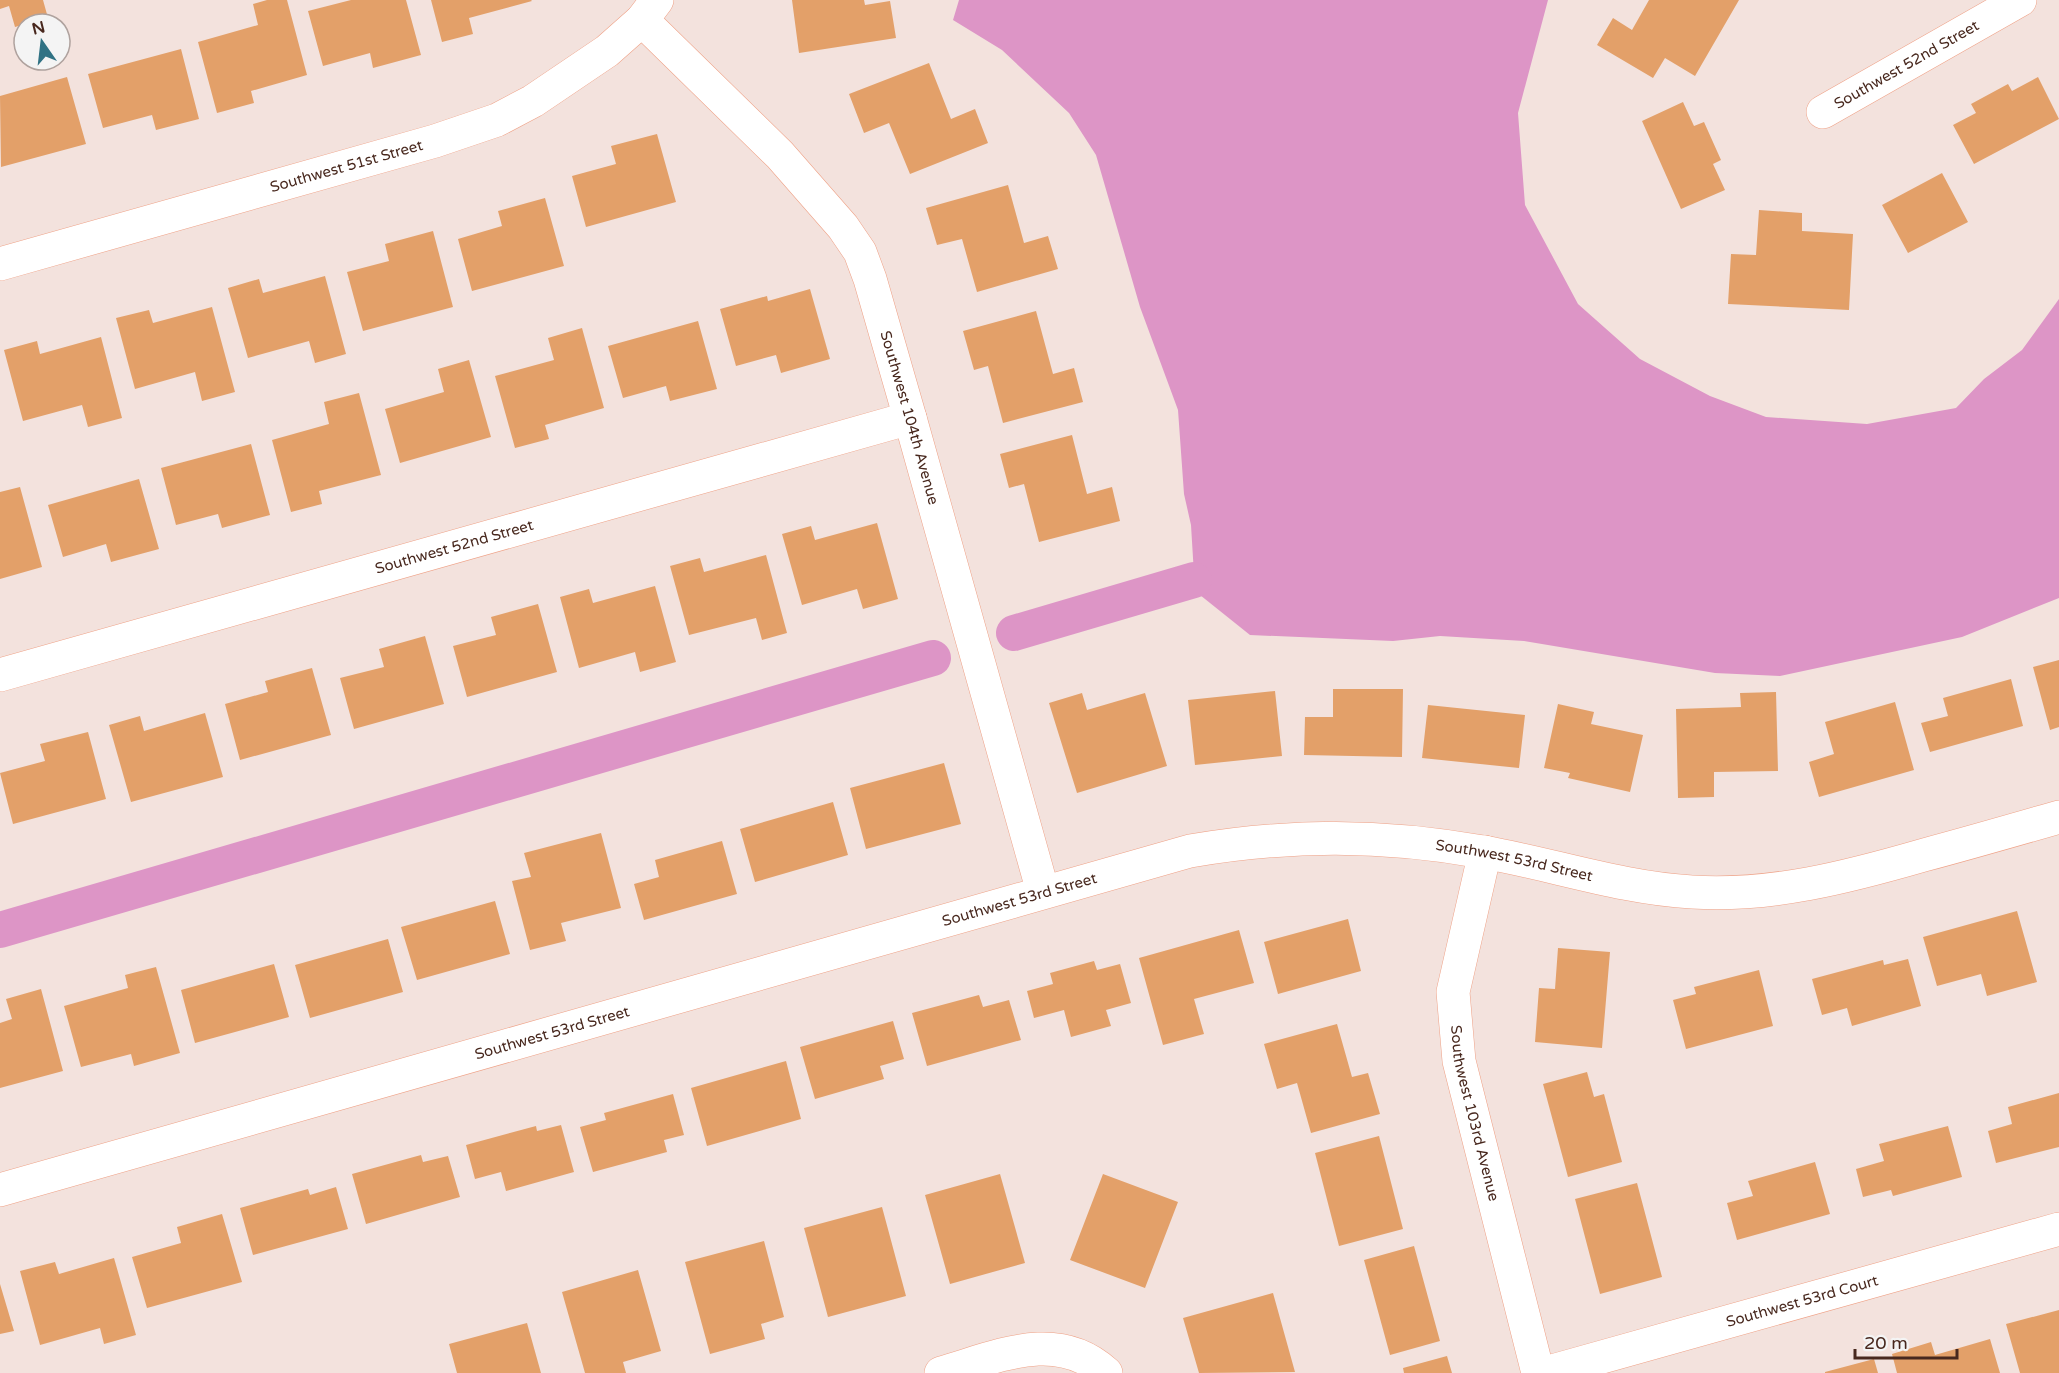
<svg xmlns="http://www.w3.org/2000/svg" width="2059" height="1373" viewBox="0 0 2059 1373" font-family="'Varela Round',sans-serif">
  <rect width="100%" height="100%" fill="#f3e2dd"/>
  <!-- water -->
  <path fill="#dd95c6" d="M959,0H1548L1518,113L1525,205L1578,304L1640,359L1710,396L1766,417L1867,424L1956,408L1984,379L2022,350L2059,299V598L1962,637L1780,676L1715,673L1524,641L1440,636L1393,641L1250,635L1195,591L1191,525L1184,494L1178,410L1140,307L1096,155L1069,113L1002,50L953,20Z"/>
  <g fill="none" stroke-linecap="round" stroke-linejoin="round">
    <!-- canal -->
    <path stroke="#dd95c6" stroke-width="36" d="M1014,633L1194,580
      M0,930L933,658"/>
  </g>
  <!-- building -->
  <path fill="#e3a069" d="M0,0H43L48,18L15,27L9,6L0,9Z
    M267,0H287L307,75L251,91L254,103L217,113L198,42L258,25L253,4Z
    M351,0H406L421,55L373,68L370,53L323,66L308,11Z
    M431,0H531L532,1L469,18L473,34L442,42Z
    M792,0H864L865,5L890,1L896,38L799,53Z
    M1649,0H1739L1695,76L1665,58L1653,78L1597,45L1613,18L1632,30Z
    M181,49L199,119L156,130L152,115L103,128L88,74Z
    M929,63L951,119L975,109L988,143L910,174L889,123L864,133L849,94Z
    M67,77L86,144L1,167L0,96Z
    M2038,77L2059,119L1974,164L1953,125L1976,113L1971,104L2008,84L2012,91Z
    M1683,102L1694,126L1704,122L1721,160L1713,164L1725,190L1681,209L1642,121Z
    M657,134L676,202L586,227L572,176L616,164L611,146Z
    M1942,173L1968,222L1908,253L1882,205Z
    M1008,185L1024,243L1048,236L1058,269L977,292L962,239L937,245L926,208Z
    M545,198L564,266L472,291L458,239L502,226L498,211Z
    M1759,210L1802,213V231L1853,234L1849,310L1728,304L1731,254L1756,255Z
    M433,231L453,307L363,331L347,272L389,261L385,244Z
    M325,276L346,354L315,363L309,341L248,358L228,288L259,279L263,293Z
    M810,289L830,359L781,373L776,355L736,366L720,309L767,296L768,301Z
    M212,307L235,392L202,401L195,372L135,389L116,318L149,310L153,323Z
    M1036,311L1053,374L1074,368L1083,402L1003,423L988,366L974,370L963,331Z
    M698,321L717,389L670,401L666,386L623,398L608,346Z
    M582,328L604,408L545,425L549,439L515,448L495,376L554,360L548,338Z
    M101,337L122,418L88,427L82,405L23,421L4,350L37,341L40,354Z
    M469,360L491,437L400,463L385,409L444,392L438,369Z
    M359,393L381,475L319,491L322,504L291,512L272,440L329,424L324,402Z
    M1072,435L1087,494L1112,487L1120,521L1039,542L1024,484L1009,488L1000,454Z
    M251,444L270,515L222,528L218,514L176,525L161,468Z
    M139,479L159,549L111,562L106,544L63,557L48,505Z
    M20,487L42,567L0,579V492Z
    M877,523L898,599L863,609L857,589L802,605L782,534L811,526L815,540Z
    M766,555L787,633L762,640L756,618L689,635L670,566L700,558L704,572Z
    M655,586L676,662L640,672L635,652L579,668L560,597L589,589L593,603Z
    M538,604L557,672L467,697L453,646L496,635L491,617Z
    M425,636L444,704L354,729L340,678L384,667L379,649Z
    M2059,660V727L2050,730L2033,667Z
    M312,668L331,735L240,760L225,704L268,692L265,681Z
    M2011,679L2023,726L1930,752L1921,723L1948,716L1943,698Z
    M1333,689H1403L1402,757L1304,755L1305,717H1333Z
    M1275,691L1282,756L1195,765L1188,700Z
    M1776,692L1778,771L1714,772V797L1678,798L1676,709L1741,707L1740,693Z
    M1082,693L1087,710L1145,693L1167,766L1077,793L1049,703Z
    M1895,702L1914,770L1819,797L1809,762L1834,754L1825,722Z
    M1558,704L1594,712L1591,724L1643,735L1630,792L1568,778L1570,773L1544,768Z
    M1428,705L1525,715L1519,768L1422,758Z
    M205,713L223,777L131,802L109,725L140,716L144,731Z
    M88,732L106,799L13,824L0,773L45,761L40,744Z
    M944,763L961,824L866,849L850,788Z
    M833,802L848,855L755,882L740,829Z
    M601,833L621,908L561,923L566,941L530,950L512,881L531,877L524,853Z
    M722,841L737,894L644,920L634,884L659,877L655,860Z
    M495,901L510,954L417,980L401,927Z
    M2017,911L2037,982L1987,996L1981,974L1937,986L1923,937Z
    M1348,919L1361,971L1278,994L1264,942Z
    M1239,930L1254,983L1194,999L1204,1034L1163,1045L1139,958Z
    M388,939L403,992L310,1018L295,965Z
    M1558,948L1610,952L1602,1048L1535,1042L1539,988L1555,989Z
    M1908,959L1921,1006L1852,1026L1847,1008L1822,1015L1812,979L1883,960L1884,965Z
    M1094,961L1097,970L1120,964L1131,1003L1106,1010L1111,1026L1071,1037L1064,1010L1034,1018L1027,991L1053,984L1050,973Z
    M274,964L289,1017L195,1043L181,990Z
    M156,967L180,1053L134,1066L131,1054L81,1067L64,1006L128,988L125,975Z
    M1759,970L1773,1026L1686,1049L1673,1000L1696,994L1694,987Z
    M41,989L63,1071L0,1088V1023L12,1019L6,999Z
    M979,995L983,1007L1009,1000L1021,1040L927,1066L912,1013Z
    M893,1021L904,1059L880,1066L884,1079L815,1099L800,1047Z
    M1337,1024L1352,1077L1368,1073L1380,1114L1311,1133L1297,1083L1277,1089L1264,1044Z
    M786,1061L801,1119L707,1146L691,1088Z
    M1587,1072L1594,1097L1604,1094L1622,1162L1568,1177L1543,1084Z
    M2059,1093V1147L1996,1163L1988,1131L2012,1124L2008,1107Z
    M673,1094L684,1135L664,1140L667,1152L593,1172L580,1127L606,1120L604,1113Z
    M561,1125L574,1172L506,1191L501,1172L475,1179L466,1145L536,1126L537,1131Z
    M1948,1126L1962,1177L1893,1196L1891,1190L1863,1197L1856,1169L1884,1161L1879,1144Z
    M1379,1136L1403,1229L1339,1246L1315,1153Z
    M421,1155L423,1162L448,1156L460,1197L366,1224L352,1174Z
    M1815,1162L1830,1214L1737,1240L1727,1203L1753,1196L1748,1181Z
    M1000,1174L1025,1263L950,1284L925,1195Z
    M1103,1174L1178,1202L1145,1288L1070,1260Z
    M1637,1183L1662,1277L1600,1294L1575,1199Z
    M336,1187L348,1229L253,1255L240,1208L308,1189L310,1195Z
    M882,1207L906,1296L828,1317L804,1228Z
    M222,1214L242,1282L147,1308L132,1257L181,1243L177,1227Z
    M764,1241L784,1317L761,1324L765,1339L710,1354L685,1262Z
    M1414,1246L1440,1341L1390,1355L1364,1260Z
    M114,1258L136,1335L104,1344L100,1328L40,1345L20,1271L55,1262L59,1274Z
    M638,1270L661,1351L623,1362L626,1373H585L562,1292Z
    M0,1284L14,1331L0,1334Z
    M1273,1293L1295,1372L1199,1373L1183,1318Z
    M2059,1310V1373H2020L2006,1324Z
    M527,1323L541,1373H457L449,1344Z
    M1990,1339L2000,1373H1897L1892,1354L1931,1342L1935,1355Z
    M1447,1356L1452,1373H1404L1403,1368Z
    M1874,1359L1878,1373H1825V1372Z"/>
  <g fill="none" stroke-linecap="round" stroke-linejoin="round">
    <defs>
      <g id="minor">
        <path id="s1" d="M642,20L780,155L843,227L860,252L870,279L910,418L1043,892"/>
        <path id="s2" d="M1823,112L2020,0"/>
        <path id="s3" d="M0,264L435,141L497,120L533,101L607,51L642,20L657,0"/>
        <path id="s4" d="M0,675L910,418"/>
        <path id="s5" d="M1485,852L1453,992L1459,1061L1538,1373"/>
        <path id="s6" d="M0,1190L1190,851C1290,834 1382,834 1483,852C1552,864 1621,888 1692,892C1771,897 1848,877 1924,855C1969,843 2014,830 2059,817"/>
        <path d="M941,1373C997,1357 1057,1328 1106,1373"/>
        <path id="s7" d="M1545,1373L2059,1229"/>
      </g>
    </defs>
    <!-- minor casing -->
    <use href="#minor" stroke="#efa186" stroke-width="34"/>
    <!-- minor -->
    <use href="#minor" stroke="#fff" stroke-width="33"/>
  </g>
  <g text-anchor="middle" stroke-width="6" stroke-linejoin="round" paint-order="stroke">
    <!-- street labels -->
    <g font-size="15" fill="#48281e" stroke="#f4f4f4">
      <text dy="5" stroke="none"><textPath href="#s2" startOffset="96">Southwest 52nd Street</textPath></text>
      <text dy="5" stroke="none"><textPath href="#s3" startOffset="360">Southwest 51st Street</textPath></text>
      <text dy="5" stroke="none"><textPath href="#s1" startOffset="492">Southwest 104th Avenue</textPath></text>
      <text dy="5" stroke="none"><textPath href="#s4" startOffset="472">Southwest 52nd Street</textPath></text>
      <text dy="5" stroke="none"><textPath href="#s6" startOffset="1564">Southwest 53rd Street</textPath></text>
      <text dy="5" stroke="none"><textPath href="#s6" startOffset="1060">Southwest 53rd Street</textPath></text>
      <text dy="5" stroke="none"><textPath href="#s6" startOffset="574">Southwest 53rd Street</textPath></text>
      <text dy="5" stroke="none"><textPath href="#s5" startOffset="267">Southwest 103rd Avenue</textPath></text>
      <text dy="5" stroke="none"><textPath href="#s7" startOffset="267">Southwest 53rd Court</textPath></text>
    </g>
  </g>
  <!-- north arrow -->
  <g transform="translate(42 42) rotate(346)"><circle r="28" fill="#f4f4f4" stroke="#afa29e" stroke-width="1.5"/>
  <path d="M0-4.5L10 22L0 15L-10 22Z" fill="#307284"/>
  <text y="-9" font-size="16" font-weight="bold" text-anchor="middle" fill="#48281e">N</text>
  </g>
  <!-- scale -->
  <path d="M1855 1349v9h102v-9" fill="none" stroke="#48281e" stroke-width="3"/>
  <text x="1864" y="1349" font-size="18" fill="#48281e" stroke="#f4f4f4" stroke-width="4.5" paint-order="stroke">20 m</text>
</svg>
